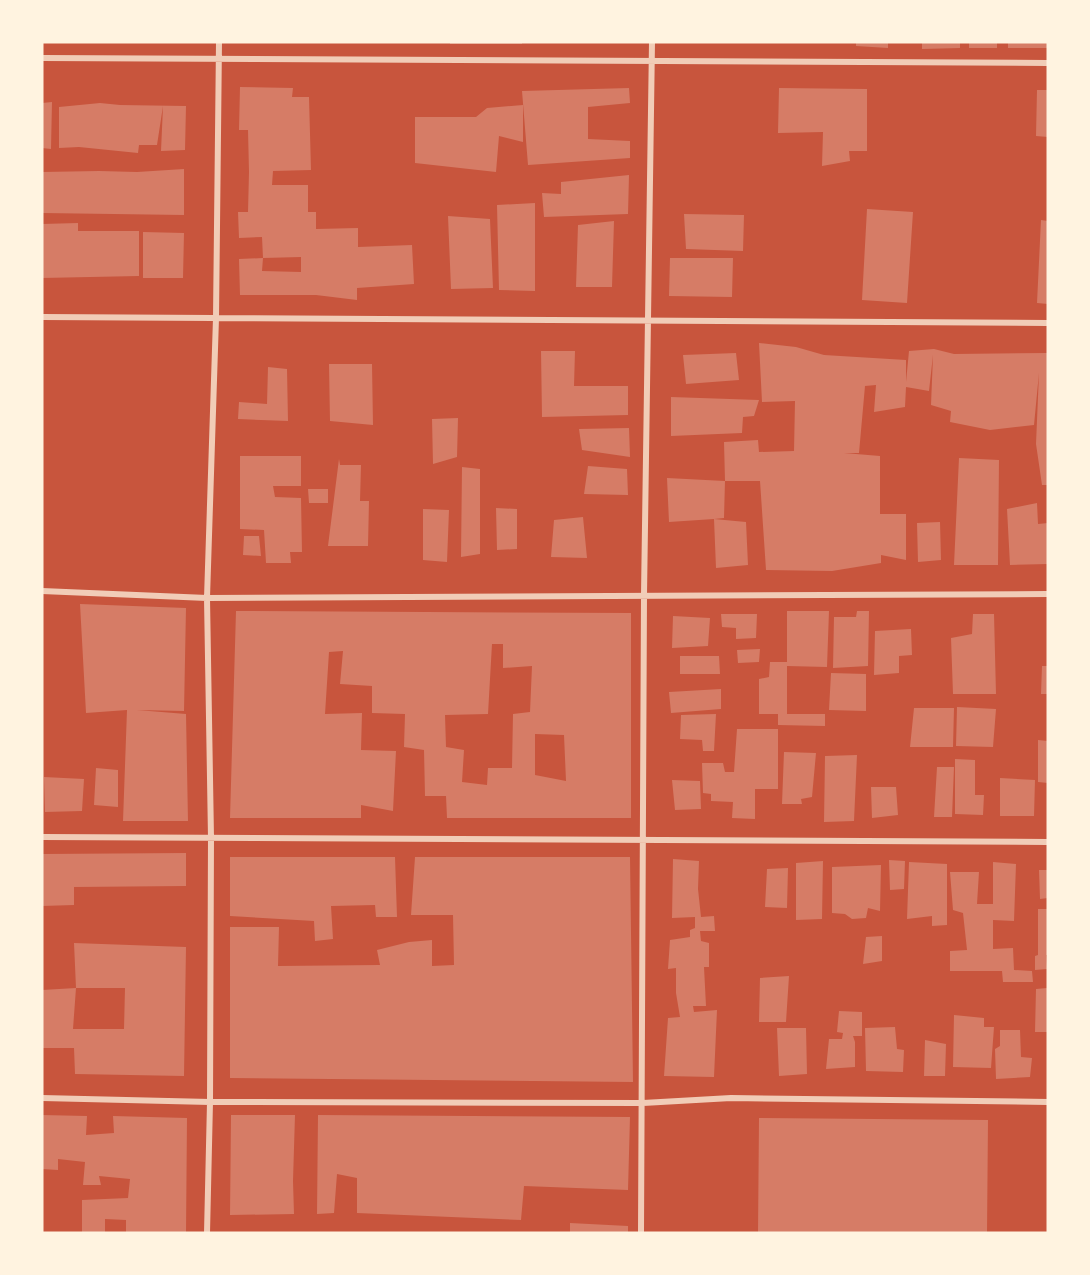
<svg xmlns="http://www.w3.org/2000/svg" width="1090" height="1275" viewBox="0 0 1090 1275" font-family="Poppins,sans-serif">
  <rect width="100%" height="100%" fill="#c8553d"/>
  <!-- building -->
  <path fill="#d67c66" fill-rule="evenodd" d="M450,42H522V44H450Z
    M856,42H888V48L856,46Z
    M922,42H960V48L922,49Z
    M969,42H997V48H969Z
    M1008,42H1048V48H1008Z
    M240,87L293,88L292,97H309L311,170L273,171L272,185H308V212H316V229L358,228V247L412,245L414,284L357,288V300L316,295H240L239,259L263,258L262,271L301,272V257L263,258L262,237L239,238L238,212H248L249,172L248,130H239Z
    M629,88L630,103L588,107V139L630,141V158L528,165L522,91Z
    M779,88L867,89V151H849L850,161L822,166L823,132L778,133Z
    M1037,90H1048V137L1036,136Z
    M52,102L51,149L42,148V103Z
    M100,103L120,105L186,106L185,150L161,151L163,106L157,145H139L138,153L79,147L59,148V107Z
    M523,105V142L499,136L496,172L415,163V117H476L487,108Z
    M184,169V215L42,213V172L99,171L137,172Z
    M629,175L628,214L544,217L542,193L561,194V182Z
    M535,203V291L499,290L497,205Z
    M867,209L913,212L907,303L862,300Z
    M684,214L744,215L743,251L686,249Z
    M448,216L490,219L493,288L451,289Z
    M1041,220L1048,221V304L1037,303Z
    M614,221L612,287H576L578,225Z
    M78,223V231H139V276L42,278V224Z
    M143,232L184,233L183,278H143Z
    M670,258H733L732,297L669,296Z
    M759,343L796,347L824,355L906,360V382L909,351L934,349L954,354L1048,353V485H1042L1036,444L1039,373L1034,425L990,430L950,422L951,411L931,405L933,355L929,391L906,387L905,407L874,412L876,385L865,386L859,453H844L880,456V514H906V560L881,555V563L832,571L766,570L760,481H725L724,442L758,440L759,452L794,451L795,401L762,402Z
    M541,351H575L574,386H628V415L542,417Z
    M736,353L739,380L686,384L683,355Z
    M329,364H372L373,425L330,421Z
    M268,367L287,369L288,421L238,419L239,402L267,404Z
    M671,397L759,400L754,416L743,417L742,433L671,436Z
    M458,418L457,457L433,464L432,419Z
    M629,428L630,457L582,450L579,429Z
    M240,456H301V486H273L275,497L301,498L302,552H290L291,563H266L264,530L240,529Z
    M959,458L999,460L998,565H954Z
    M339,459L340,465H361L360,501H369L368,546H328Z
    M588,466L627,469L628,495L584,494Z
    M462,467L480,469V554L461,557Z
    M667,478L725,481L724,518L714,519L746,522L748,565L716,568L714,519L669,522Z
    M308,489H328V503H309Z
    M1037,503L1038,524L1048,523V564L1010,565L1007,509Z
    M496,508L517,509V549L497,550Z
    M423,509L449,510L447,562L423,560Z
    M583,517L587,558L551,557L554,520Z
    M940,522L941,560L918,562L917,523Z
    M244,536H259L261,556L243,555Z
    M80,604L186,608L184,711L137,710L186,714L188,821H123L127,710L86,713Z
    M236,611L631,613V818H447L446,796H425L424,750L404,747L405,714L372,713V686L340,684L343,651L329,652L325,714L362,713L361,750L396,751L393,811L361,805V818H230ZM492,644H503V668L532,666L530,712L513,714L512,768H488L487,785L462,782L464,750L446,747L445,715L488,714ZM535,734L564,735L566,781L535,775Z
    M787,611H829L827,667L787,666V714H825V726L778,725V714H759V679L769,677L770,662H787Z
    M857,611H869L868,666L833,668L834,617H856Z
    M721,614H757L756,638L736,639V628L722,627Z
    M973,614H994L996,694H953L951,638L972,634Z
    M673,616L710,618L708,646L672,648Z
    M911,629L912,655L899,656V673L874,675L875,631Z
    M760,649L759,662L738,663L737,650Z
    M680,656H719L720,674H680Z
    M1042,666H1048V694H1041Z
    M831,673L866,674V711L829,710Z
    M721,689V709L671,713L669,692Z
    M957,707L996,709L993,747L956,746Z
    M914,708H954L953,747H910Z
    M716,714L714,751H703L702,740L680,739L681,715Z
    M737,729H778V789H755V819L732,818L733,802L711,801V794L703,793L702,763H723L725,772H734Z
    M1038,740L1048,741V783L1038,782Z
    M784,752L816,753L812,797L801,799L802,804H782Z
    M857,755L854,821L824,822L825,756Z
    M955,759L975,760V795H984L983,815L955,814Z
    M937,767H954L952,817H934Z
    M96,768L118,770V807L94,805Z
    M44,777L84,779L82,811L45,812Z
    M1000,778L1035,780L1034,816H1000Z
    M672,780L700,781L701,809L675,810Z
    M871,787H896L898,815L872,818Z
    M186,853V886L74,887V905L42,906V854Z
    M230,857H395L397,917H376L375,905L331,906L333,939L315,941L314,921L230,916Z
    M415,857H630L633,1082L230,1078V927H279L278,966L380,965L377,950L409,942L432,940V966L454,965L453,915H411Z
    M673,859L699,861L698,889L701,917L714,916L715,931H700L701,941L709,943V967H704L706,1006H693L694,1012L717,1010L714,1077L664,1076L668,1018L680,1017L676,993V968L668,969L670,940L690,937V930L695,928V917L672,918Z
    M889,860L905,861L904,889L890,890Z
    M823,861L822,919L796,920V863Z
    M909,862L947,864V925L932,926V916L907,919Z
    M993,862L1016,864L1014,921L993,920V949L1013,948L1014,970L1032,971L1033,982H1003L1002,971H950V951L967,950L963,913L953,910L950,872H979L977,904H993Z
    M881,865L880,911L868,908L866,918L852,919L845,914L832,913V867Z
    M788,868L787,908L765,907L767,869Z
    M1039,870H1048V898L1040,899Z
    M1038,909H1048V955H1046L1047,969L1035,970V956L1038,955Z
    M882,936V961L863,964L866,937Z
    M74,943L186,947L184,1076L75,1074L74,1048H42V990L76,988L73,1029H124L125,988H76Z
    M789,976L786,1022H759L760,978Z
    M1047,988L1048,1032H1035L1036,989Z
    M839,1011L862,1012V1036H853L855,1042V1067L826,1069L829,1039H842L843,1033L837,1032Z
    M954,1015L984,1018V1027H994L991,1068L953,1067Z
    M895,1027L897,1049L904,1050L903,1072L866,1071L865,1028Z
    M777,1028H806L807,1074L779,1076Z
    M1000,1030H1020L1021,1057L1032,1058L1030,1077L996,1079L995,1049L1000,1046Z
    M925,1040L946,1044L945,1076H924Z
    M42,1115L87,1116L86,1135L114,1133L113,1116L187,1118L186,1233H126V1220L105,1219V1233H82V1200L128,1198L130,1179L99,1176L101,1185H83L85,1162L58,1159V1170L42,1169Z
    M231,1115H295L293,1181L294,1214L230,1215Z
    M318,1115L630,1117L628,1190L524,1186L521,1220L357,1213V1178L337,1174L334,1213L317,1214Z
    M759,1118L988,1120L987,1233H758Z
    M570,1223L628,1226V1233H570Z"/>
  <g fill="none" stroke-linecap="round" stroke-linejoin="round">
    <!-- minor -->
    <path stroke="#f1ccb7" stroke-width="6" d="M42,58L1048,63
      M42,317L1048,323
      M42,591L207,598L1048,594
      M42,837L1048,842
      M42,1098L210,1102L643,1103L731,1098L1048,1102
      M207,1233L210,1102L211,838L207,598L216,318L219,42
      M641,1233L644,595L652,42"/>
  </g>
  <!-- border -->
  <rect width="1090" height="1275" fill="none" stroke="#fff3e0" stroke-width="87"/>
</svg>
